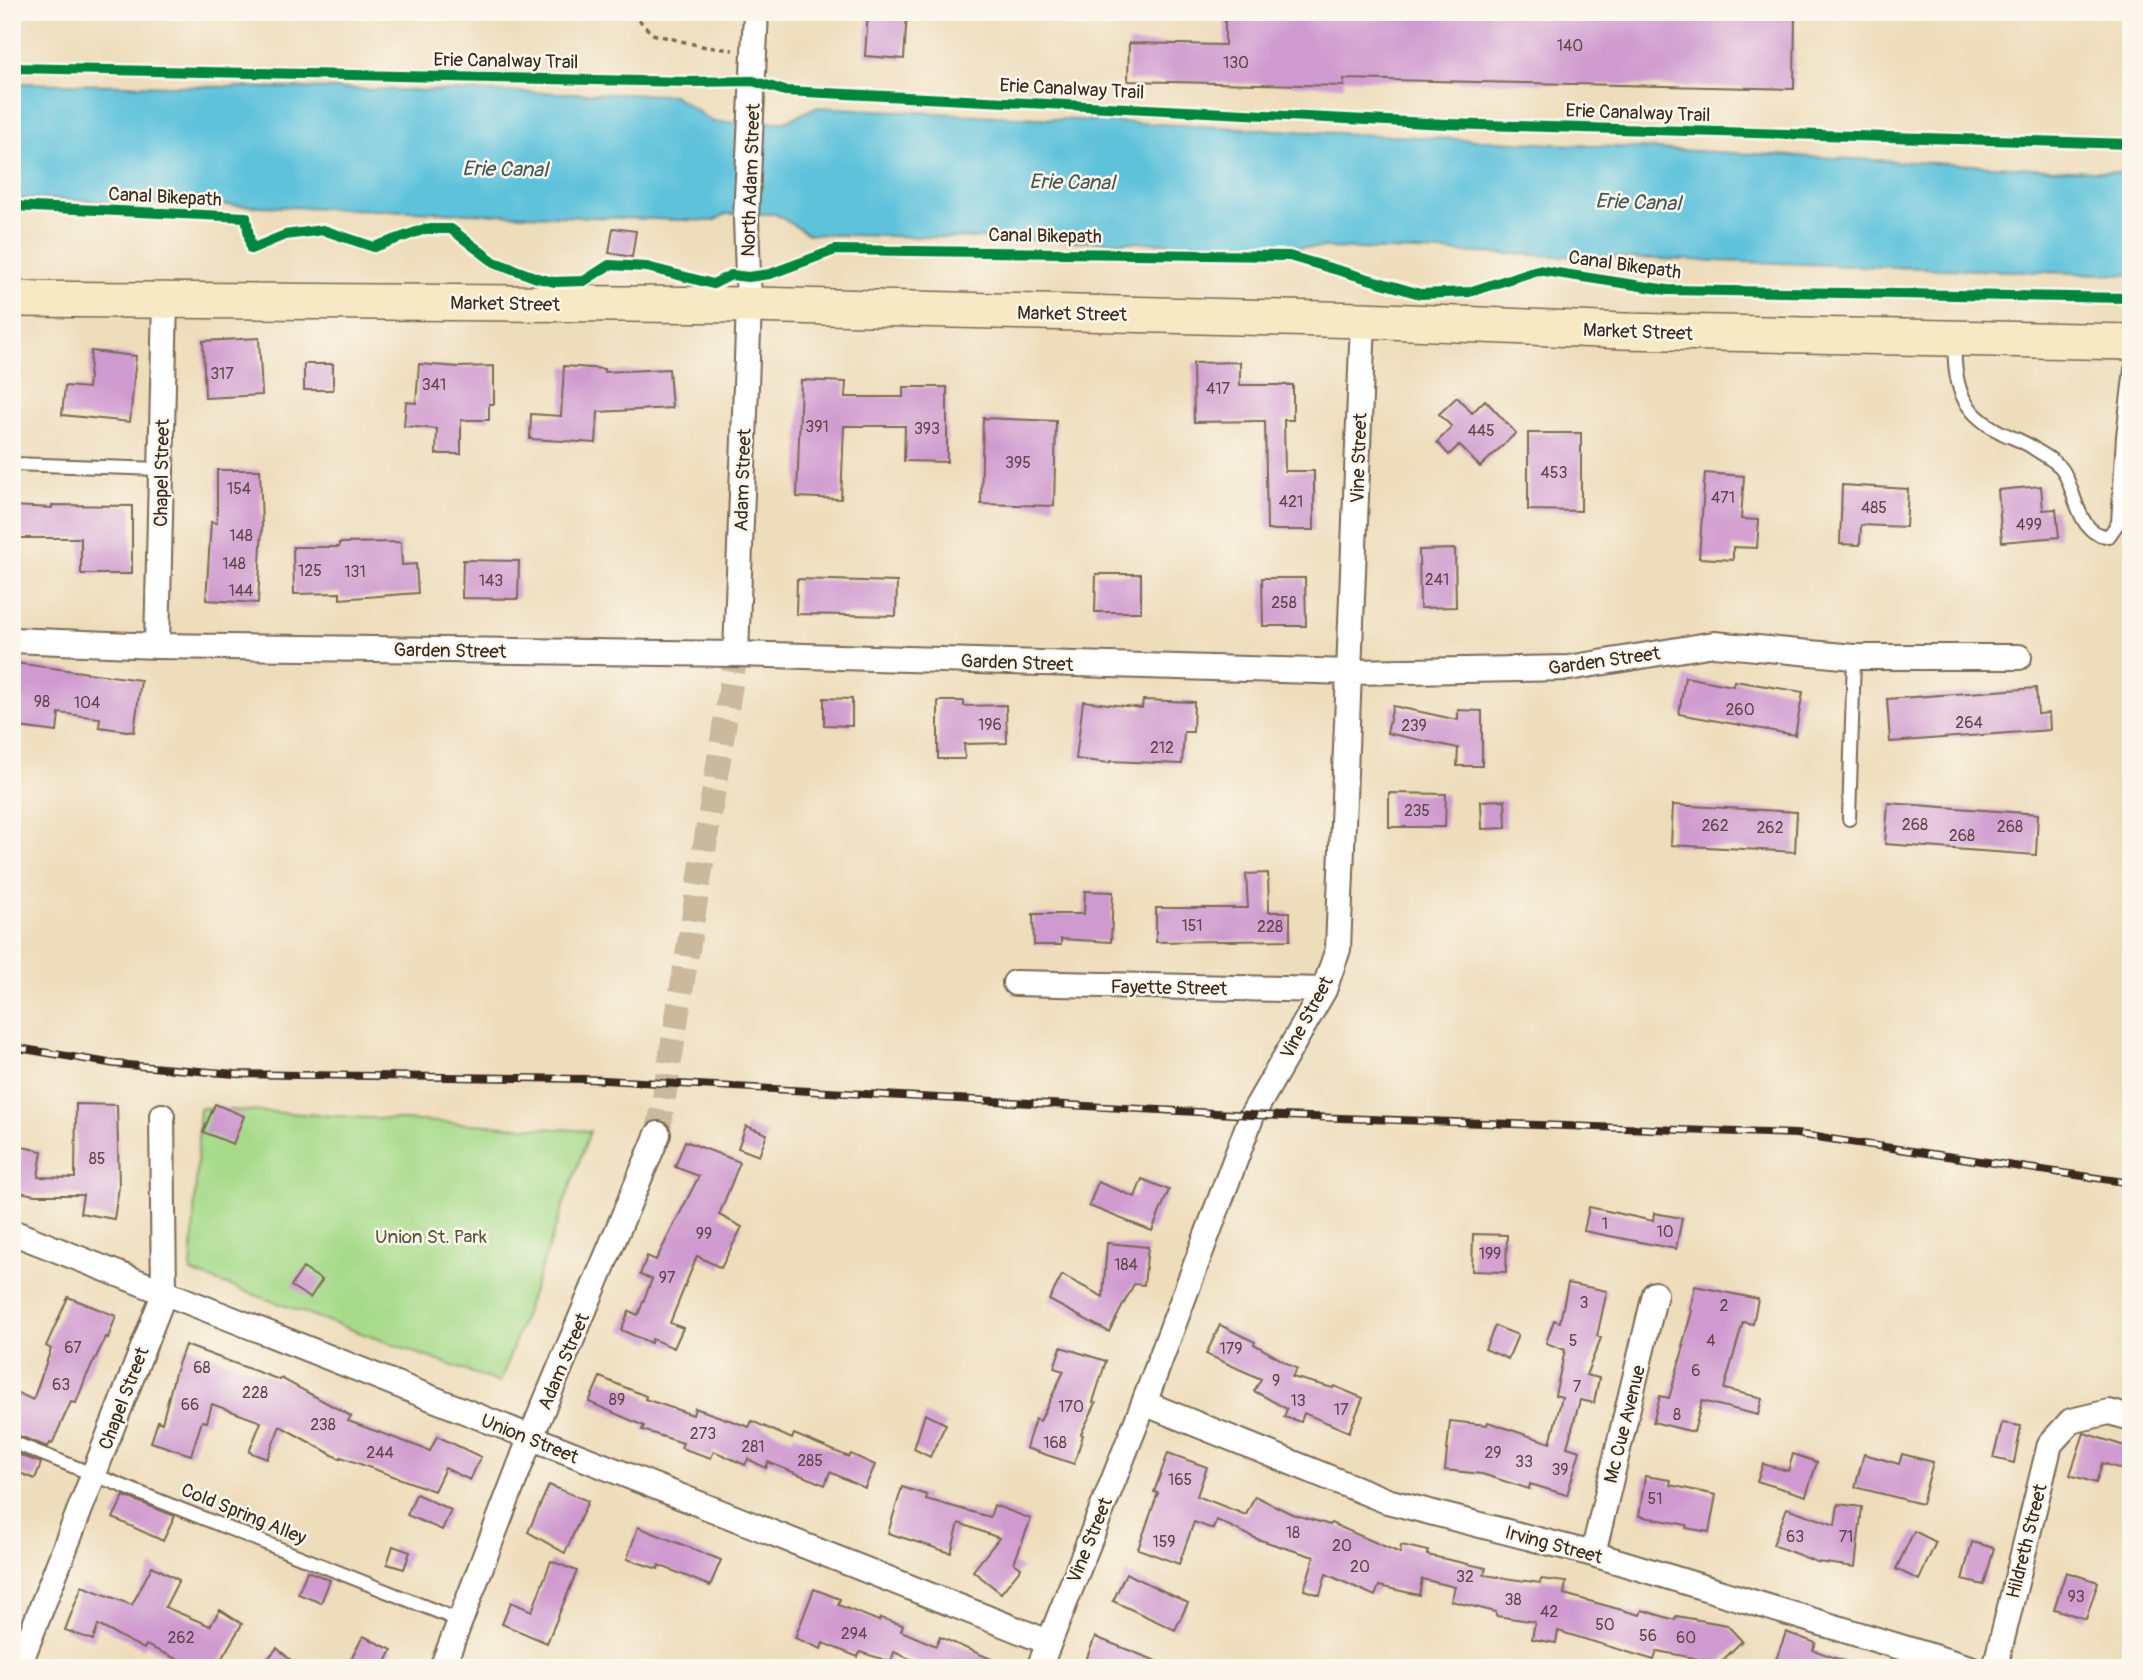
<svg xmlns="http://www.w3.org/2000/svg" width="2143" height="1680" viewBox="0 0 2143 1680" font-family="Pangolin,sans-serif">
  <rect width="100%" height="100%" fill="#fbf7ec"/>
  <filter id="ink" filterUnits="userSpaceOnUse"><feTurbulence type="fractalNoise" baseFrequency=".0143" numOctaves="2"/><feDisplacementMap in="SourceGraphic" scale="14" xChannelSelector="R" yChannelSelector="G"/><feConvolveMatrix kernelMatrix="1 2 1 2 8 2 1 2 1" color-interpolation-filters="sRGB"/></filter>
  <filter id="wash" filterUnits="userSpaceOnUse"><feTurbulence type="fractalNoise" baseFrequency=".00686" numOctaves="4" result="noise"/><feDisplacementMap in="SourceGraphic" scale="28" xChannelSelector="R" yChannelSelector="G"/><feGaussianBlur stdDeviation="1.57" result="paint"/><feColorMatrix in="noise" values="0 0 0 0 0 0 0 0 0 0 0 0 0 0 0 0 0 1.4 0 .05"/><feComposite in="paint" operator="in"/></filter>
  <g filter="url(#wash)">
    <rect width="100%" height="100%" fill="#edb"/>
    <!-- green -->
    <path fill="#a6da89" stroke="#708254" stroke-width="2" d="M200,1108L590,1131L500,1383L191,1272Z"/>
    <!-- water -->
    <path fill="#5ec2db" stroke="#4c767c" stroke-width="2" d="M12,83L673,95L713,122H785L816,107L2131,173V275L1209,244L808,234L775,214H726L713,221L12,198Z"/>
    <g id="blocks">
      <!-- building -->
      <path fill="#cf9acf" d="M868,12H907L904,59L865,56Z
        M1225,12H1795L1794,89L1344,79V86L1128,81L1129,43L1225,45Z
        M613,228L636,231L632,257L609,253Z
        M259,338L262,395L205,398L203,341Z
        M91,351L136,356L130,422L62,415L65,386L88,388Z
        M1240,362V385H1293V420H1284L1285,471H1314V530H1267L1265,421L1194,422L1193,363Z
        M304,364H333V390H304Z
        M419,364L459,367L494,366V404H489V420H461V454H436L437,429L404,426L406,402L416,403Z
        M564,366L604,369V372L669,369L672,408L598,412L596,443L530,439L531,414L561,416Z
        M801,380L846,382L845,397H903V387H947V462L904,461L905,426H844L841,499L797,497Z
        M1457,397L1472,413L1485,400L1516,433L1480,467L1459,445L1449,455L1437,442L1452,427L1439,414Z
        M983,418L1056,421L1054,506L981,504Z
        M1528,433H1581V511L1528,510Z
        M217,470H260L262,526L258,603L206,600L211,522L217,523Z
        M1705,473L1744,476L1741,519L1759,520L1757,548L1733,547V560L1699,558Z
        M1842,485L1908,489L1906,527L1861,525L1860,545L1840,544Z
        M2041,486L2043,510L2056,509L2059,537L2002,542L1998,490Z
        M52,505L132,506V574H81V538H12V506L52,508Z
        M401,542L402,565L416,564L418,593L340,599V593L294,594L293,547H339V543Z
        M1455,549L1456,607L1420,608L1419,550Z
        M463,560L519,561L518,599L462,598Z
        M1096,574H1141V612H1095Z
        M1262,578H1305L1306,626H1263Z
        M797,579L897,582L896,616L796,614Z
        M15,663L141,680L134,732L99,727L100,718L59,713L57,732L12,726V685Z
        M1685,677L1733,686L1734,681L1803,692L1795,735L1679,714Z
        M2036,688L2038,714L2049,713L2050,730L1890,742L1887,699Z
        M824,698L852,699V726L824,725Z
        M1143,700L1194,702L1193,732H1184L1182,764L1110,761L1109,763L1076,759L1083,701L1142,708Z
        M938,701H964V706L1006,705L1007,743L964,744L965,759H938Z
        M1393,706L1458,720V710L1482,711V766H1457L1458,748L1387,733Z
        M1389,793L1446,794L1445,827H1389Z
        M1505,800L1506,828L1482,829L1481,801Z
        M1888,803L2038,814L2036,855L1885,844Z
        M1673,805L1797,812L1795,852L1671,845Z
        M1268,873L1269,912H1290V940L1156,942V908H1248L1246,874Z
        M1085,891L1113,892L1111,942L1061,939V945H1034L1033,914H1084Z
        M76,1104L117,1105L119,1187L114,1219L80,1213L83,1195H35L14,1191L22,1147L42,1151L38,1177L75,1178Z
        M215,1104L244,1116L233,1144L203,1132Z
        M746,1126L767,1134L759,1156L738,1148Z
        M685,1141L740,1162L719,1215L742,1227L721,1268L697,1256L670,1323L683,1328L674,1348L652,1339L651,1343L621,1330L629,1311L638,1315L652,1279L640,1275L647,1256L656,1260L699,1176L675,1167Z
        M1142,1179L1169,1190L1152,1231L1089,1206L1098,1182L1135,1197Z
        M1589,1207L1653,1221L1654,1213L1682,1218L1676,1249L1584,1231Z
        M1473,1234L1507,1235L1506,1272L1472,1271Z
        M1107,1243L1148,1247L1144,1285L1134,1284L1109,1332L1049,1300L1062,1275L1103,1297Z
        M303,1268L322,1280L310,1298L291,1286Z
        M1568,1283L1607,1291L1597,1336L1601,1338L1586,1375L1599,1378L1594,1403L1580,1400L1567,1447L1580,1451L1567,1495L1530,1484L1529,1489L1482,1474L1445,1470L1450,1421L1487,1425L1488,1422L1550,1443L1562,1397L1555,1395L1565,1350L1546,1343L1554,1320L1560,1322Z
        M1695,1286L1758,1299L1753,1324L1743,1322L1724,1389L1762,1398L1758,1415L1702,1401L1694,1432L1653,1422L1660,1396L1669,1398L1684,1346H1682L1692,1311L1690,1310Z
        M68,1297L116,1316L108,1338L106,1337L86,1377L76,1403L71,1402L52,1444L50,1443L48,1447L12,1433V1407L18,1393L33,1400L51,1349L46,1346Z
        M1220,1325L1255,1342L1254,1344L1297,1369L1292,1377L1333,1388L1334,1386L1363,1398L1349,1432L1304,1413L1301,1422L1284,1417L1287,1409L1254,1391L1261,1379L1206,1354Z
        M1495,1326L1518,1335L1508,1359L1485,1349Z
        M185,1345L280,1380L281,1378L351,1416L348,1421L430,1451L437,1436L481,1457L470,1480L445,1468L434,1491L341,1457L340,1459L280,1426L267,1459L249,1452L261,1422L212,1404L207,1422L202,1421L191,1455L151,1442L158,1421L162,1423L175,1373Z
        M1061,1347L1106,1361L1093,1402L1096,1403L1081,1434L1083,1435L1074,1464L1026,1448L1035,1419L1040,1421L1064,1371L1054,1368Z
        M600,1377L646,1396L645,1399L693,1415L695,1408L749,1427L752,1421L792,1439L794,1434L849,1457L851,1454L875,1465L865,1488L830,1472L825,1485L768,1462L766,1468L748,1459L745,1465L714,1451L711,1458L681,1448L683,1443L642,1430L644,1426L589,1402Z
        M925,1414L946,1424L930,1457L914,1449Z
        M2002,1423L2021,1426L2014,1463L1993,1458Z
        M2084,1433L2131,1448L2125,1470L2102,1463L2096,1483L2070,1475Z
        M12,1452L41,1463L35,1479L12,1470Z
        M1168,1453L1207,1467L1197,1496L1246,1515L1255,1496L1292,1514L1330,1525L1331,1523L1400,1553L1401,1545L1428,1551L1427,1555L1486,1568L1484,1575L1540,1583L1541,1579L1566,1582L1564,1594L1640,1615L1642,1610L1675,1620L1676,1616L1727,1625L1742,1641L1720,1663L1657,1651L1654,1660L1558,1631L1556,1643L1532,1639L1535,1622L1496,1616V1612L1451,1601L1455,1587L1422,1579L1419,1595L1379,1586L1375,1596L1326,1574L1320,1595L1304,1590L1314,1557L1257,1539L1217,1520L1213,1529L1194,1522L1179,1564L1138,1549L1158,1493L1154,1492Z
        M1793,1454L1817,1462L1806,1496L1757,1481L1763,1464L1788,1471Z
        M1864,1454L1899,1464L1902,1454L1933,1462L1922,1504L1855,1487Z
        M1645,1476L1671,1480L1670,1485L1716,1495L1709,1532L1686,1528L1687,1525L1639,1516Z
        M549,1485L588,1501L565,1553L528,1532Z
        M902,1487L927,1495L926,1499L990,1517L994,1505L1031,1519L1014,1563L1021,1568L1001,1593L973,1571L999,1538L959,1523L951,1553L888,1533Z
        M416,1494L451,1510L442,1530L407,1515Z
        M124,1496L175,1516L163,1541L113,1518Z
        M1838,1504L1862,1507L1855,1567L1817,1562L1773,1545L1787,1508L1835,1525Z
        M638,1527L721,1560L710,1586L659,1565L658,1569L627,1559Z
        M1914,1531L1936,1542L1919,1580L1896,1569Z
        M1972,1542L1994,1548L1984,1585L1962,1580Z
        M393,1546L410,1552L404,1569L387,1564Z
        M551,1561L577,1571L547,1643L502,1624L511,1602L532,1611Z
        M152,1566L179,1580L165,1607L210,1626L220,1610L242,1624L216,1668H197L146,1645L144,1649L98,1625L93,1640L65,1630L82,1586L132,1605Z
        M307,1571L330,1580L321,1603L298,1594Z
        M2066,1572L2098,1582L2086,1619L2054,1609Z
        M1126,1573L1188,1603L1175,1630L1113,1601Z
        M814,1589L840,1599L838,1605L879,1621L880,1618L903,1625L901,1631L936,1646L940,1637L1012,1668H931L894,1652L891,1662L860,1652L858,1657L823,1643L821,1649L795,1638Z
        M1786,1632L1816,1643L1813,1650L1855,1665V1668H1773Z
        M363,1636L392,1650L383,1668H363L350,1661Z
        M1095,1637L1172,1667V1668H1083Z
        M277,1648L300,1668H260Z"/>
    </g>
  </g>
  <g filter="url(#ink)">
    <use href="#blocks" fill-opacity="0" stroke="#7a6955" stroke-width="2"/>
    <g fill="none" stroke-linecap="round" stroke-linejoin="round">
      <!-- street-tunnel -->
      <path stroke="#cab99c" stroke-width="24" stroke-dasharray="24 12" stroke-linecap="butt" d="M658,1134L736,654"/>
      <defs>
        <path id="lane" d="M1954,339C1955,384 1958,411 2002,433C2013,438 2026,442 2036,450C2044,455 2056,461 2062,469C2076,489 2077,537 2109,536L2118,523L2123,436L2131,369
          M12,464L161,469
          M1849,819L1854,657
          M12,1442L461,1621"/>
        <path id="street" d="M12,640L157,646L736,654L1351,672L1569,668L1714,644L1854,657H2019
          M157,646L165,300
          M736,654L749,305L746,218L756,12
          M1015,983L1324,990
          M12,1232L1048,1642
          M1144,1403L1387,1501L1593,1554L1970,1668
          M1593,1554L1655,1294
          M18,1668L164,1294L162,1116
          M442,1668L530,1439L658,1134
          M1039,1668L1144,1403L1252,1115L1324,990L1338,949L1363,320
          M1995,1668L2050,1444L2071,1421L2109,1412L2131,1418"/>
        <path id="secondary" d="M12,299L749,305L1363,320L1623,331L2131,342"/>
      </defs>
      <!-- lane casing -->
      <use href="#lane" stroke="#7a6955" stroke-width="16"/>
      <!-- street casing -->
      <use href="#street" stroke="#7a6955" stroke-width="28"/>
      <!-- secondary casing -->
      <use href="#secondary" stroke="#7a6955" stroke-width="38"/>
      <!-- path -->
      <path stroke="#7a6955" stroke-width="3.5" stroke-dasharray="5 5" stroke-linecap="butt" d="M632,12L652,34L706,47L733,50"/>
      <!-- lane -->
      <use href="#lane" stroke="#fff" stroke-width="12"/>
      <!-- street -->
      <use href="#street" stroke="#fff" stroke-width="24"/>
      <!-- secondary -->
      <use href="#secondary" stroke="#f6e9c3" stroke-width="35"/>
      <defs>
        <path id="rail" d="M12,1047L115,1064L235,1074L586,1079L1252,1115L1796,1134L2131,1183"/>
      </defs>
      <!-- rail casing -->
      <use href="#rail" stroke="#3b2a1e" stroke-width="8"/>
      <!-- rail -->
      <use href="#rail" stroke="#fbf7ec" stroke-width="5" stroke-dasharray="16" stroke-linecap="butt"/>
      <defs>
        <path id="cycleway" d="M12,68L689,82L753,81L785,91L1447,124L2131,144
          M12,206L246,217L251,249L285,235L323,230L374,247L425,229H451L494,262L537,278L554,282L584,281L609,265L647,267L713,284L731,275L748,277L770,274L835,250L1289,256L1420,294L1469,292L1538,270L1667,290L2131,298"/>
      </defs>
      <!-- cycleway casing -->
      <use href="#cycleway" stroke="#fbf7ec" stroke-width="15"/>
      <!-- cycleway -->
      <use href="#cycleway" stroke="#00873e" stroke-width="10"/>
    </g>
  </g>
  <g text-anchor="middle" stroke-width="5" stroke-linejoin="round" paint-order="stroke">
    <!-- number labels -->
    <g font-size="16" fill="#60464a">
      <text x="1570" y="51">140</text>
      <text x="1236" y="68">130</text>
      <text x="222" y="379">317</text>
      <text x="434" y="390">341</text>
      <text x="1218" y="394">417</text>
      <text x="817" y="432">391</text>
      <text x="927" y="434">393</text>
      <text x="1481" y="436">445</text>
      <text x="1018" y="468">395</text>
      <text x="1554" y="478">453</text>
      <text x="239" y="494">154</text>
      <text x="1723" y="503">471</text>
      <text x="1291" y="507">421</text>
      <text x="1874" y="513">485</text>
      <text x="2029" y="530">499</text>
      <text x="241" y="541">148</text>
      <text x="234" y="569">148</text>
      <text x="310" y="576">125</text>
      <text x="355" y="577">131</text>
      <text x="1437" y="585">241</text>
      <text x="491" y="586">143</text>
      <text x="241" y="596">144</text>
      <text x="1284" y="608">258</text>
      <text x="42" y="707">98</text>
      <text x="87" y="708">104</text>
      <text x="1740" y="715">260</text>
      <text x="1969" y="728">264</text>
      <text x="990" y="730">196</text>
      <text x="1414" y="731">239</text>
      <text x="1162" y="753">212</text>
      <text x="1417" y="816">235</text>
      <text x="1915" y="830">268</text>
      <text x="1715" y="831">262</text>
      <text x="2010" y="832">268</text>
      <text x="1770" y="833">262</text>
      <text x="1962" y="841">268</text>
      <text x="1192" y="931">151</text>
      <text x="1270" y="932">228</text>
      <text x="97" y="1164">85</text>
      <text x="1605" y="1229">1</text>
      <text x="1665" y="1237">10</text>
      <text x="704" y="1239">99</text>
      <text x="1490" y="1259">199</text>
      <text x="1126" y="1270">184</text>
      <text x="667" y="1283">97</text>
      <text x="1584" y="1308">3</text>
      <text x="1724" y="1311">2</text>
      <text x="1573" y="1346">5</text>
      <text x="1711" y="1346">4</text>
      <text x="73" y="1353">67</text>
      <text x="1231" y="1354">179</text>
      <text x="202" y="1373">68</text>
      <text x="1696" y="1376">6</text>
      <text x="1276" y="1386">9</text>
      <text x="61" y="1390">63</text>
      <text x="1577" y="1392">7</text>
      <text x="255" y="1398">228</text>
      <text x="617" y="1405">89</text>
      <text x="1298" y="1406">13</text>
      <text x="190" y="1410">66</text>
      <text x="1071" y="1412">170</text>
      <text x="1341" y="1415">17</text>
      <text x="1677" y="1420">8</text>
      <text x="323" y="1430">238</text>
      <text x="703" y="1439">273</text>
      <text x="1055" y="1448">168</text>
      <text x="753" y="1452">281</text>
      <text x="380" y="1458">244</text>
      <text x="1493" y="1458">29</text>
      <text x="810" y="1466">285</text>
      <text x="1524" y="1467">33</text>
      <text x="1560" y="1475">39</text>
      <text x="1180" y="1485">165</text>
      <text x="1655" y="1504">51</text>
      <text x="1293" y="1538">18</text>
      <text x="1795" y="1542">63</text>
      <text x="1846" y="1542">71</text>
      <text x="1164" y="1547">159</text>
      <text x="1342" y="1551">20</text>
      <text x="1360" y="1572">20</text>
      <text x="1465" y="1582">32</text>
      <text x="2076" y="1602">93</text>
      <text x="1513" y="1605">38</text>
      <text x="1549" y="1617">42</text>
      <text x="1605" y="1630">50</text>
      <text x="854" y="1639">294</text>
      <text x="1648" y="1641">56</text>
      <text x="181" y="1643">262</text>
      <text x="1686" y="1643">60</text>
    </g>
    <!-- street labels -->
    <g font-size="19" fill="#3b2a1e" stroke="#fbf7ec">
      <text transform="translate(506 60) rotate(1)" y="7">Erie Canalway Trail</text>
      <text transform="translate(1072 88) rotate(3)" y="7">Erie Canalway Trail</text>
      <text transform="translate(1638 112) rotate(2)" y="7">Erie Canalway Trail</text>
      <text transform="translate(750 180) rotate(-88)" y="7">North Adam Street</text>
      <text transform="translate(165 196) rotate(3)" y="7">Canal Bikepath</text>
      <text transform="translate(1045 235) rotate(1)" y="7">Canal Bikepath</text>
      <text transform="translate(1625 264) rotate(8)" y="7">Canal Bikepath</text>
      <text transform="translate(505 303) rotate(1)" y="7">Market Street</text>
      <text transform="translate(1072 313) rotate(1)" y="7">Market Street</text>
      <text transform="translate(1638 331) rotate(2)" y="7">Market Street</text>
      <text transform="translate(1358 458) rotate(-88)" y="7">Vine Street</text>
      <text transform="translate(161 473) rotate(-89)" y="7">Chapel Street</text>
      <text transform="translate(742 480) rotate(-88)" y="7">Adam Street</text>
      <text transform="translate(450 650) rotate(1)" y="7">Garden Street</text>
      <text transform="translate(1604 660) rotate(-8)" y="7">Garden Street</text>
      <text transform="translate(1017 662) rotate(2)" y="7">Garden Street</text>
      <text transform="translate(1169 987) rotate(1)" y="7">Fayette Street</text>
      <text transform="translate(1306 1017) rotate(-62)" y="7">Vine Street</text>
      <text transform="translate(563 1361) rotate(-67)" y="7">Adam Street</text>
      <text transform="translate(123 1398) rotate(-69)" y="7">Chapel Street</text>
      <text transform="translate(1624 1424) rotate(-76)" y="7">Mc Cue Avenue</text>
      <text transform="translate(530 1438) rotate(22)" y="7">Union Street</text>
      <text transform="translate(244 1513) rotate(22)" y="7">Cold Spring Alley</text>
      <text transform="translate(1089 1540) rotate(-68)" y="7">Vine Street</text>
      <text transform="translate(2026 1541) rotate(-76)" y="7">Hildreth Street</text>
      <text transform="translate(1554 1544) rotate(15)" y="7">Irving Street</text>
    </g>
    <!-- park labels -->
    <g font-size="19" fill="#565639" stroke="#fbf7ec">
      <text x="431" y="1243">Union St. Park</text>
    </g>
    <!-- water labels -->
    <g font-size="21" font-style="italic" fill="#465857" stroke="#fbf7ec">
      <text transform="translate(505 169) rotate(1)" y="7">Erie Canal</text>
      <text transform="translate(1072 182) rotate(1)" y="7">Erie Canal</text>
      <text transform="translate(1638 202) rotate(2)" y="7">Erie Canal</text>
    </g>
  </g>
  <!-- margin -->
  <rect width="2143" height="1680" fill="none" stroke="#fbf7ec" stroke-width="42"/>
</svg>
